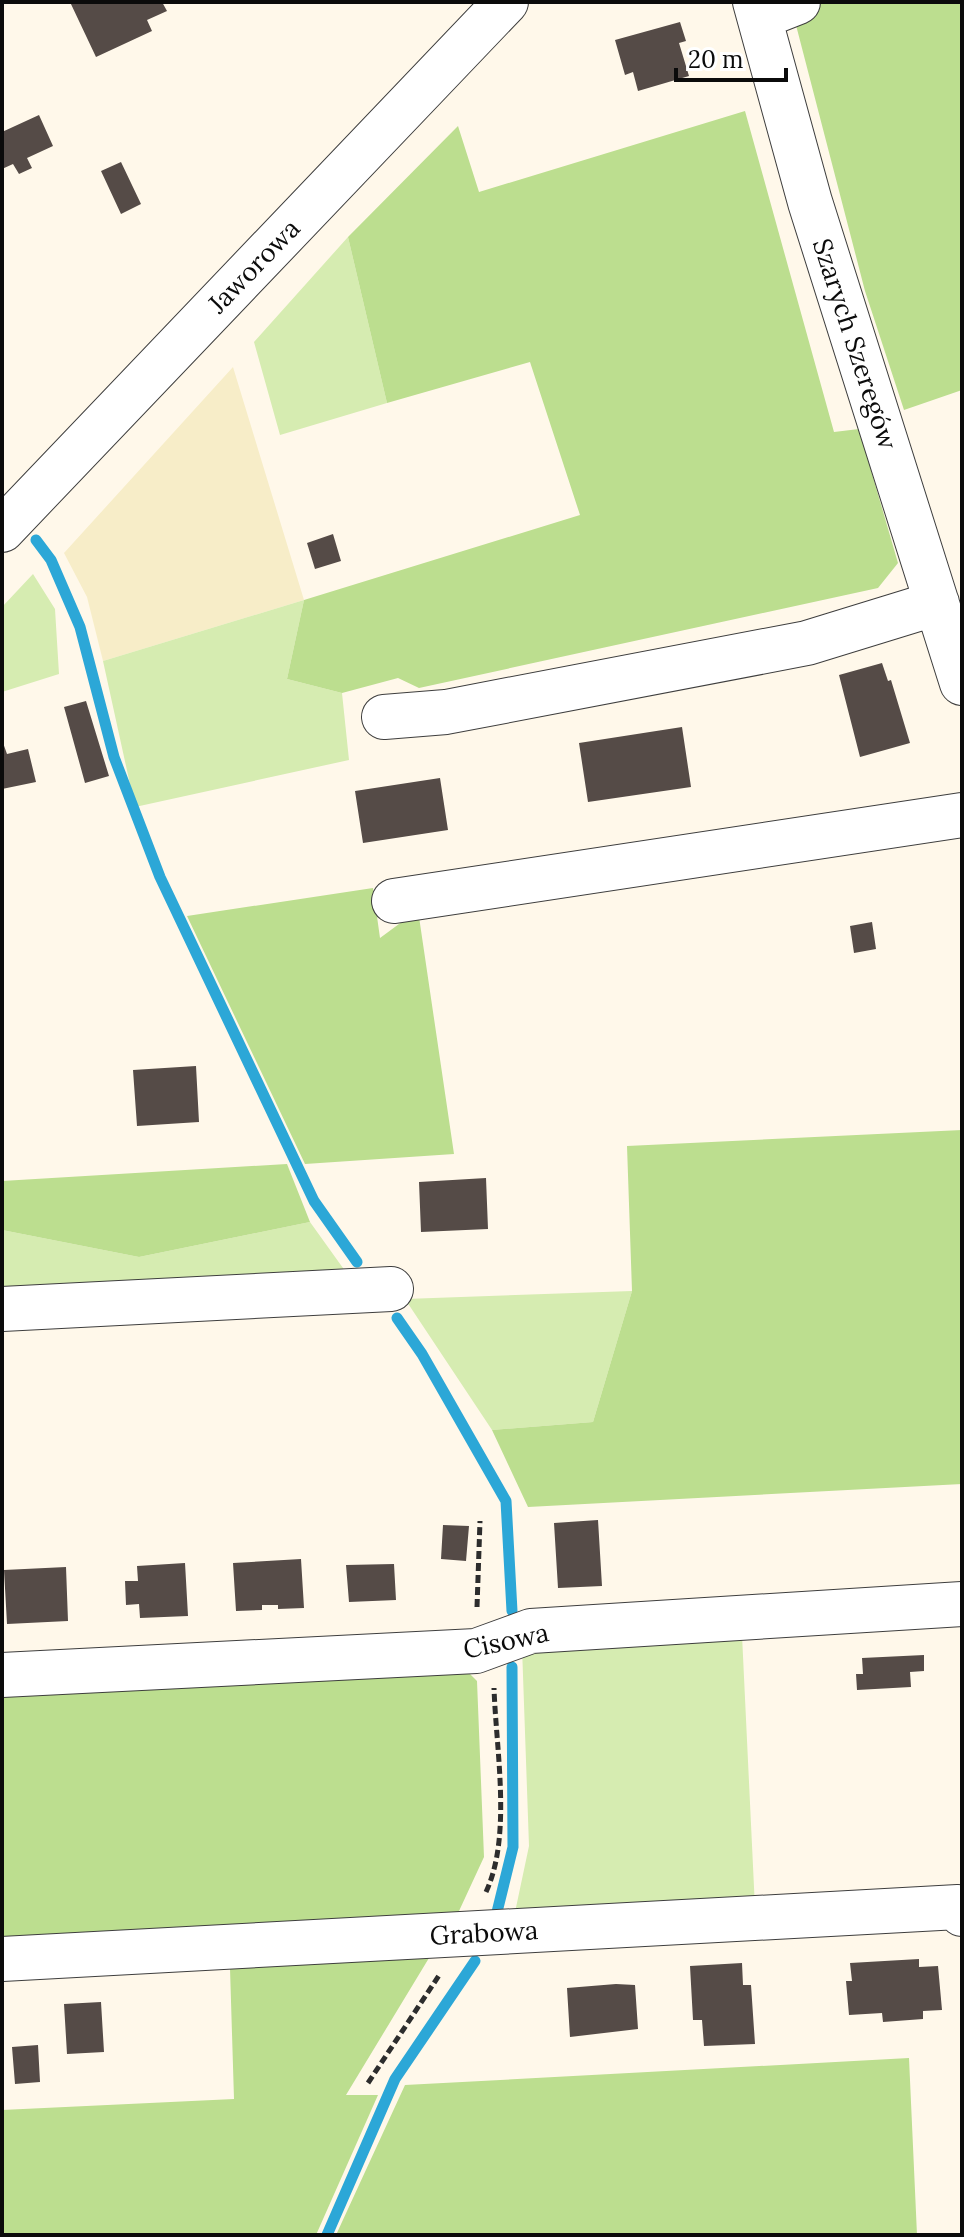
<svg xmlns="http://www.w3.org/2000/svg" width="964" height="2237" viewBox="0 0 964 2237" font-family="Lora,serif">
  <rect width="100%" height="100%" fill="#fff8ea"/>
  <!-- farmland -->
  <path fill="#f7edc8" d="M233,367L304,600L103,661L87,597L64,553Z"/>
  <!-- green -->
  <path fill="#d6ecb1" d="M348,237L387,403L280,435L254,342Z
    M33,574L55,609L59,674L2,692V607Z
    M304,600L287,679L342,693L349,760L135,807L103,661Z
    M310,1222L348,1275L2,1294V1230L139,1257Z
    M632,1291L593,1422L492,1430L405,1299Z
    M742,1635L755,1908L514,1917L529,1846L522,1647Z"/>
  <!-- forest -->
  <path fill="#bcde8f" d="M790,2H962V390L904,410L865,291Z
    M745,111L834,432L859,429L898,563L878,588L419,688L398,678L342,693L287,679L304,600L580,515L530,362L387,403L348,237L458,126L479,192Z
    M373,888L380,938L418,910L454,1154L305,1164L187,916Z
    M962,1130V1484L528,1507L492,1430L593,1422L632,1291L627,1146Z
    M287,1164L310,1222L139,1257L2,1230V1181Z
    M465,1669L477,1681L484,1857L453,1924L2,1946V1690Z
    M429,1958L346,2095H378L316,2235H2V2110L234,2099L230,1968Z
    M909,2058L917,2235H336L405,2085Z"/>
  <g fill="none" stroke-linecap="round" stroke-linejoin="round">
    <!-- stream -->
    <path stroke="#2ca7d7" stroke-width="11" d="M36,540L51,560L80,627L114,757L160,877L314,1201L357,1262
      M397,1318L422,1354L506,1501L512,1611
      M497,1912L513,1847L512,1667
      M327,2235L395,2079L475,1961"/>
  </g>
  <!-- building -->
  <path fill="#554b47" d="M70,2H162L167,11L147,20L152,31L96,57Z
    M680,22L686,41L679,43L689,76L638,91L633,72L625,75L615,40Z
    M39,115L53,146L27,158L32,168L19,174L13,164L2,169V132Z
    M121,162L141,204L121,214L101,171Z
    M333,534L341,561L315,569L307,543Z
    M882,663L888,681L891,680L910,743L860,757L839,675Z
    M86,701L109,776L85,783L64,707Z
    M682,727L691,787L588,802L579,743Z
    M2,740L7,754L28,749L36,782L2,789Z
    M440,778L448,830L363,843L355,791Z
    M872,922L876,949L854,953L850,926Z
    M196,1066L199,1122L137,1126L133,1070Z
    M486,1178L488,1229L421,1232L419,1182Z
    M598,1520L602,1586L558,1588L554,1523Z
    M443,1525L469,1526L466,1561L441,1559Z
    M301,1559L304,1608L278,1609V1605H262V1610L236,1611L233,1563Z
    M185,1563L188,1616L140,1618L139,1604L126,1605L125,1581H138L137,1566Z
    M394,1564L396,1600L349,1602L346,1565Z
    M66,1567L68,1621L7,1624L4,1570Z
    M924,1655V1671L910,1672L911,1687L857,1690L856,1674H863L862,1658Z
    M919,1959V1967L938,1966L942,2010L923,2011V2019L883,2022L882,2013L849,2015L846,1981H852L850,1963Z
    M742,1963L743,1985H751L755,2044L704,2046L702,2020H693L690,1966Z
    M616,1984L635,1985L638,2029L570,2037L567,1988Z
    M101,2002L104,2052L67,2054L64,2004Z
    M38,2045L40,2082L15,2084L12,2047Z"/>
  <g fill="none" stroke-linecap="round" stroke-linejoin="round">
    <defs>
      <path id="minor" d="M755,2L810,202L962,683
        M760,17L798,2
        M2,530L506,2
        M384,717L446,712L807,643L937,603
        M394,901L962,815
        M2,1309L391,1289
        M2,1675L476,1651L531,1631L962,1604
        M2,1959L958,1907L962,1914"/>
    </defs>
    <!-- minor casing -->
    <use href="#minor" stroke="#3e3e3e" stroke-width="46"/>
    <!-- path -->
    <path stroke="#2d2d2d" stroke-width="5" stroke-dasharray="8 4" stroke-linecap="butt" d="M477,1607L480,1521
      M486,1892C512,1836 496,1750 494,1688
      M368,2083L440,1974"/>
    <!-- minor -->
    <use href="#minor" stroke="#fff" stroke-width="44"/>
  </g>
  <g text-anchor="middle" stroke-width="8" stroke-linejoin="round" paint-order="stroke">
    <!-- street labels -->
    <g font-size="26" fill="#0b0b0b" stroke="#fff">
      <text transform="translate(254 266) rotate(-46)" y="9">Jaworowa</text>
      <text transform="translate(855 344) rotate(72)" y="9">Szarych Szeregów</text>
      <text transform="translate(506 1641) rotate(-12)" y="9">Cisowa</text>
      <text transform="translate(484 1933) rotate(-3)" y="9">Grabowa</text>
    </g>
  </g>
  <!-- border -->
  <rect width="964" height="2237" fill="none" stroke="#0b0b0b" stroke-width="8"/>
  <!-- scale -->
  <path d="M676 68v12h110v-12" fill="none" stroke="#0b0b0b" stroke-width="4"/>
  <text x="688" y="68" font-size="24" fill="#0b0b0b" stroke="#ffffff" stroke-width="6" paint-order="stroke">20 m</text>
</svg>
